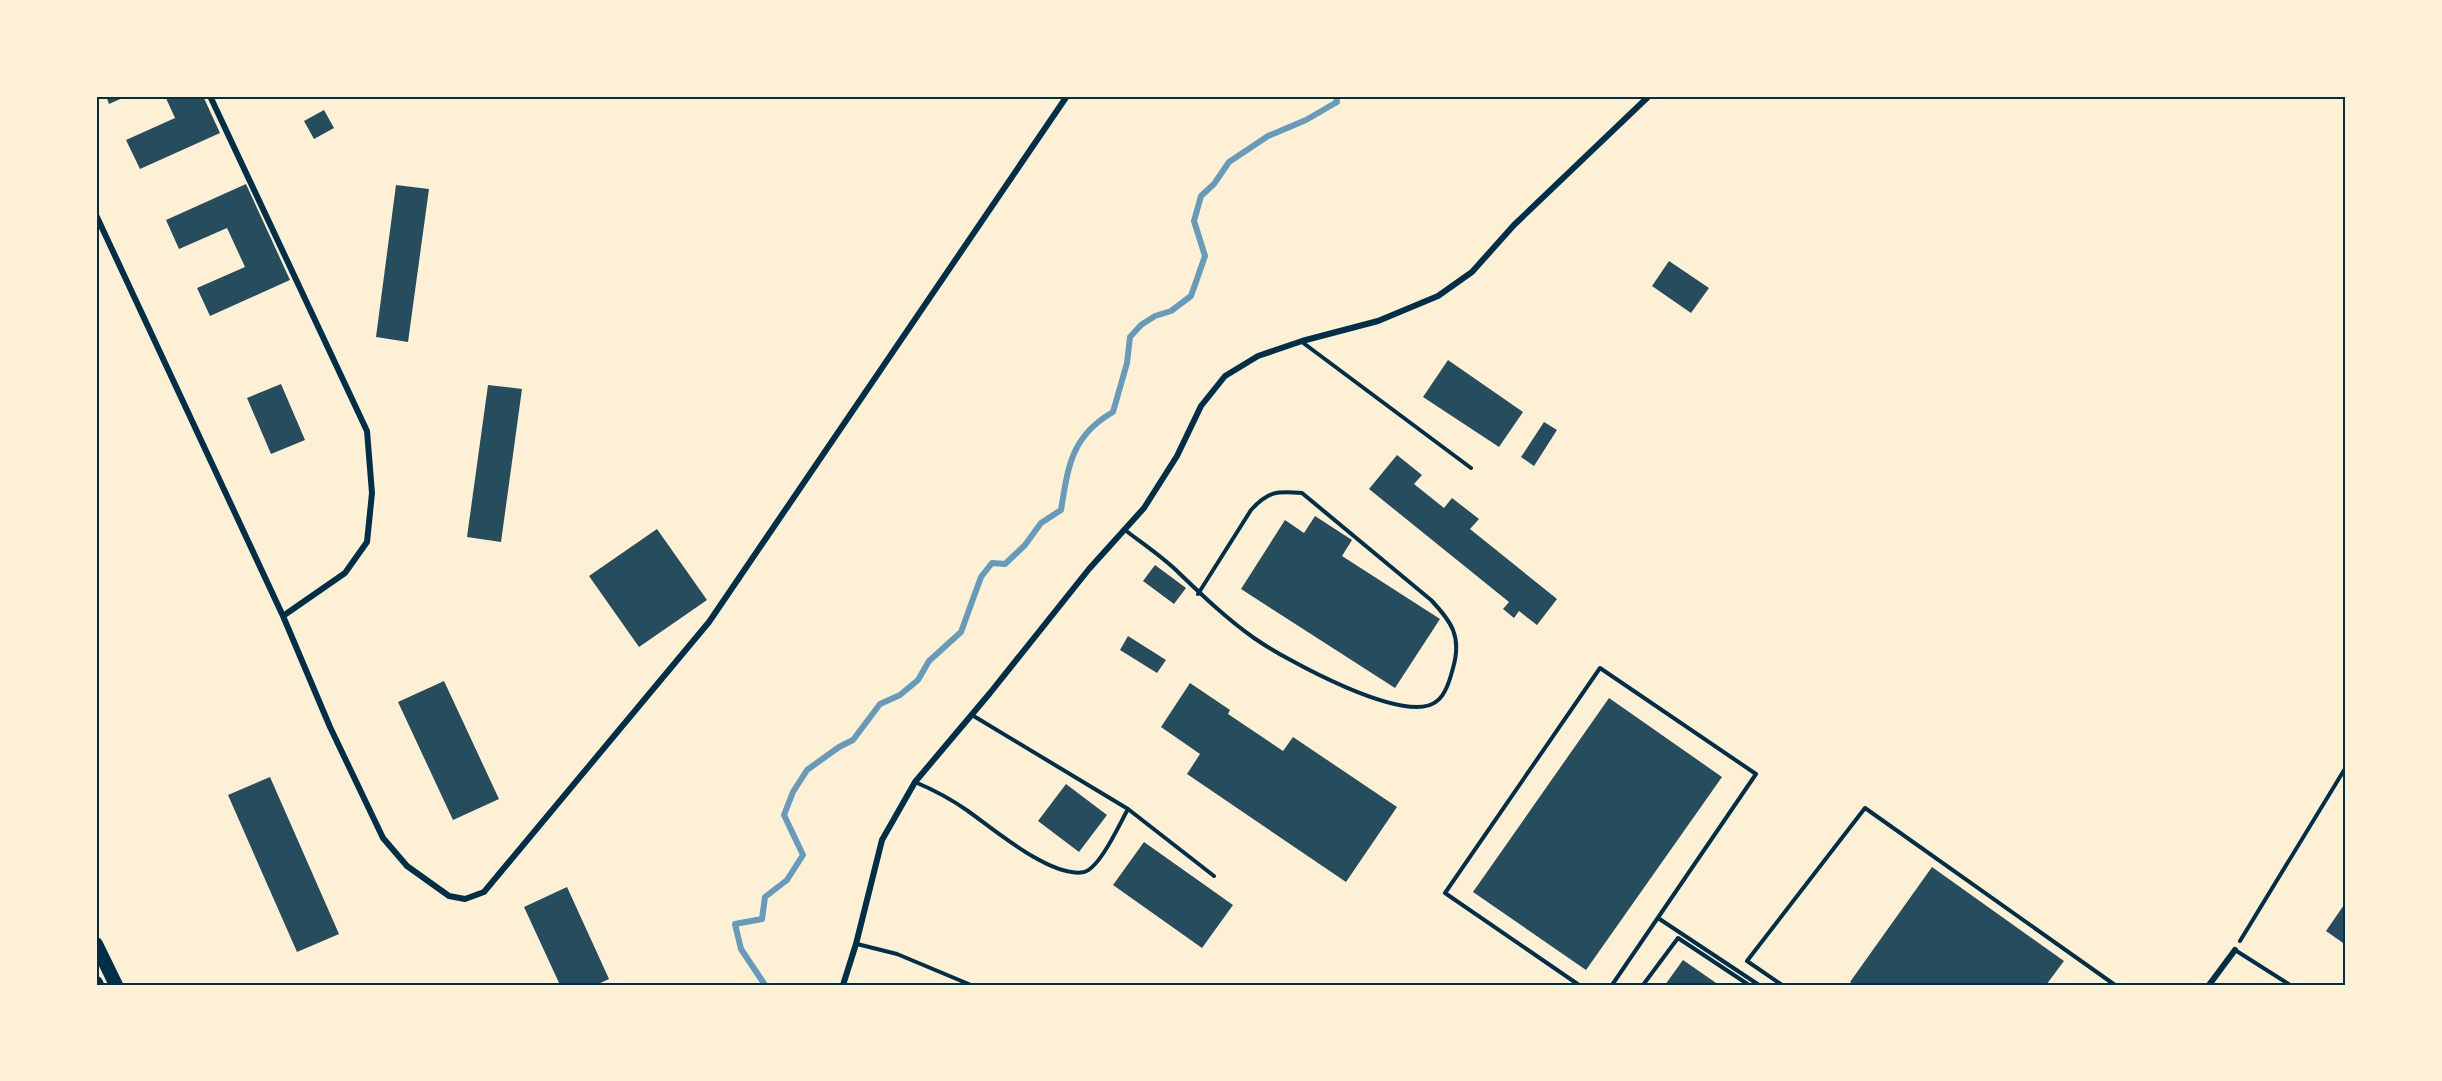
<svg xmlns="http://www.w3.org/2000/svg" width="2442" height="1081" viewBox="0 0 2442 1081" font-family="'DM Sans',sans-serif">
  <rect width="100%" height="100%" fill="#fdf0d5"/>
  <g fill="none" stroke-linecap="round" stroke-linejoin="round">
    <!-- stream -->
    <path stroke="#669bbc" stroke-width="6" d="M765,985L741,949L735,924L762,919L765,897L787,880L803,855L784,815L793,792L807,770L839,747L853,740L880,704L900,695L918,680L929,661L961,632L981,577L992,563L1005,564L1025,545L1041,523L1061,510C1068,467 1071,436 1113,412L1127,363L1130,337L1141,325L1155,316L1171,311L1191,296L1205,256L1194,221L1201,196L1214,184L1229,162L1268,136L1306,120L1337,102L1336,96"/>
  </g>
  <!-- building -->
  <path fill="#264d5e" d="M106,96H127L109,104Z
    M165,96H203L220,133L140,169L126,140L175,118Z
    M324,110L334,128L314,139L304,121Z
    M246,184L290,280L210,316L197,288L245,267L227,228L179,249L166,220Z
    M396,185L429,189L408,342L376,337Z
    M1669,261L1709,288L1691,313L1652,286Z
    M1448,360L1523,412L1499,447L1423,397Z
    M281,384L305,440L271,454L247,398Z
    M488,385L522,389L501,542L467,537Z
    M1544,422L1557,430L1534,466L1521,457Z
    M1397,455L1422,475L1414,484L1444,508L1452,498L1479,519L1470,529L1557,599L1537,625L1519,611L1514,618L1503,609L1509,602L1369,489Z
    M1315,516L1352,540L1342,556L1440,619L1395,688L1241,589L1285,520L1304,533Z
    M657,529L707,600L639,647L589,576Z
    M1155,565L1186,588L1174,604L1143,581Z
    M1128,636L1166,660L1157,673L1120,650Z
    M444,681L499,799L453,820L398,702Z
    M1190,683L1230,710L1228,714L1283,751L1293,737L1397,807L1346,882L1187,774L1200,754L1161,727Z
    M1609,698L1722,777L1586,970L1473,892Z
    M270,777L339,934L297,952L228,795Z
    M1066,784L1107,815L1079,852L1038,821Z
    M1144,842L1233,905L1202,948L1113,885Z
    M1932,867L2064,961L2046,985H1854L1850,982Z
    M567,887L609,979L596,985H560L524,907Z
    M2346,902V945L2326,931Z
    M1683,960L1719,985H1665Z"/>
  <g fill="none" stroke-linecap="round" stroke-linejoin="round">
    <!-- path -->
    <path stroke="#003049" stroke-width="4" d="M2240,941L2346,767"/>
    <!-- service -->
    <path stroke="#003049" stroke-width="4" d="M1302,342L1471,468
      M1125,530C1143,544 1163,557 1179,573C1203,596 1227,619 1254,638C1284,659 1407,727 1437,701C1446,694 1450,679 1453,668C1462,637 1452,622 1431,600L1302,493C1277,491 1268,491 1251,510L1198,594
      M972,715L1128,809L1214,876
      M915,782C934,790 951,799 968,811C992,828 1052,879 1084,872C1100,868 1120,823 1128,809
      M1658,918L1759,985
      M857,944L897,954L971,985
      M2235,950L2290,985
      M1579,985L1445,893L1600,668L1756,774L1612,985
      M1643,985L1678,938L1749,985
      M1782,985L1747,961L1865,808L2115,985"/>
    <!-- minor -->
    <path stroke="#003049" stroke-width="6" d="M210,96L367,431L372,493L367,542L345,573L283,616
      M96,215L283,616L330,727L383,838L407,866L449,896L465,899L484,892L709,622L1067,96
      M843,985L856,944L882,840L915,782L990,693L1089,569L1144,508L1177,456L1201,406L1225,376L1258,356L1302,341L1378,321L1438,296L1472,272L1514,225L1649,96
      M2209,985L2235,950"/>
    <!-- primary -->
    <path stroke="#003049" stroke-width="14" d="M96,944L116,985
      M96,983L97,985"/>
  </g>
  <!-- border -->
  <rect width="2442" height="1081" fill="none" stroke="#fdf0d5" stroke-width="195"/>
  <rect x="98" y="98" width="2246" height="886" fill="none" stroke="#003049" stroke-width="2"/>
</svg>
